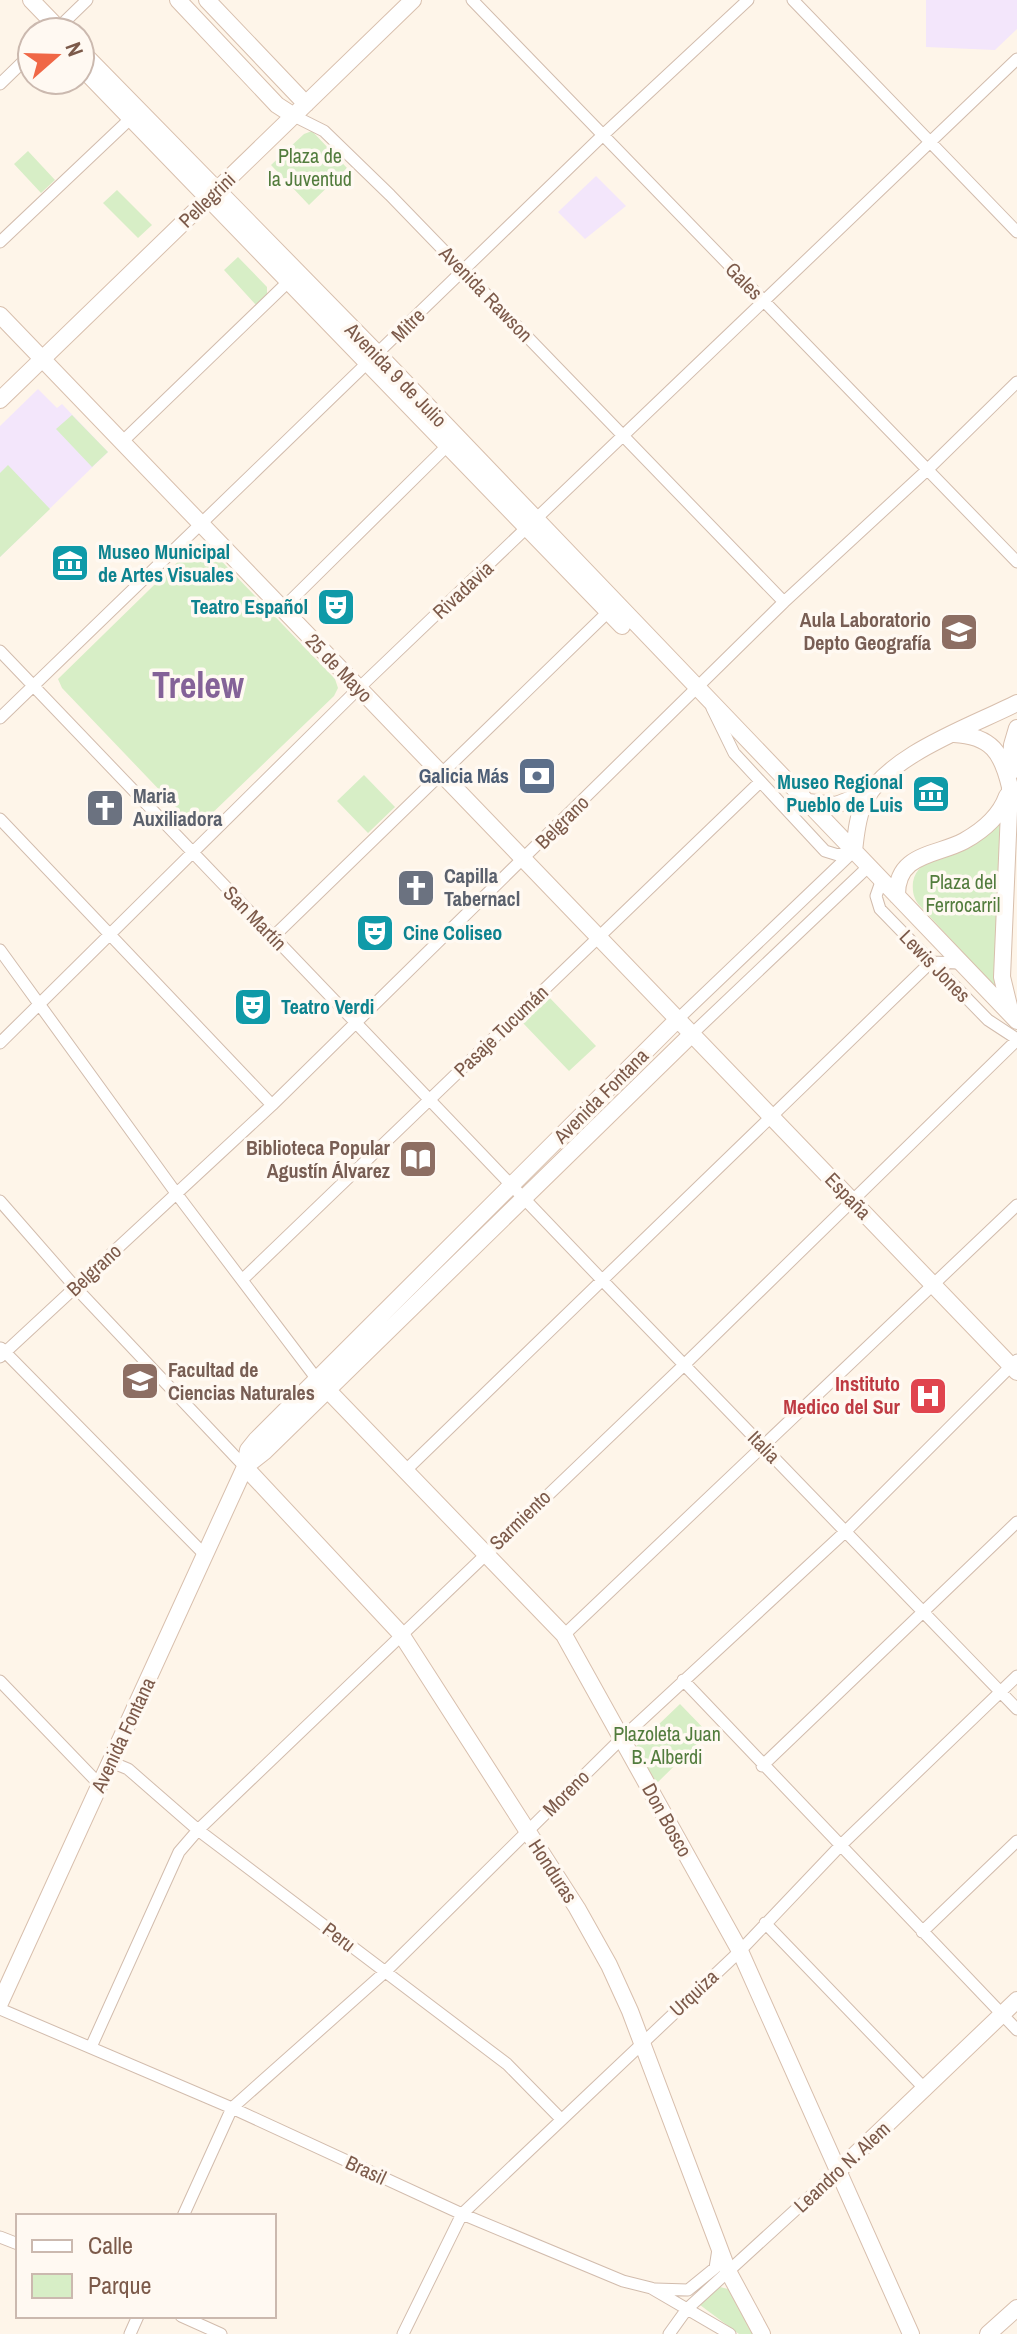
<svg xmlns="http://www.w3.org/2000/svg" width="1017" height="2334" viewBox="0 0 1017 2334" font-family="'Archivo Narrow',sans-serif">
  <rect width="100%" height="100%" fill="#fef5e9"/>
  <!-- education -->
  <path fill="#f3e6fb" d="M926,0H1017V29L995,50L926,47Z
    M596,176L626,206L585,239L558,212Z
    M38,389L57,408L62,404L108,452L0,557V426Z"/>
  <!-- green -->
  <path fill="#d7eec6" d="M312,131L347,168L309,205L271,165L304,134Z
    M28,151L55,180L41,193L14,164Z
    M117,190L152,225L138,238L103,203Z
    M238,257L267,287V294L256,305L224,270Z
    M72,415L108,452L92,467L56,429Z
    M8,465L50,509L0,557V473Z
    M201,543L208,547L335,679L338,688L334,696L204,821L197,825L190,822L62,688L58,679L194,546Z
    M364,775L395,807L368,833L337,801Z
    M1002,815L996,985L994,986L920,906C914,899 912,892 913,882C918,855 951,858 971,847C985,839 993,828 1002,815Z
    M548,996L596,1046L569,1071L522,1022Z
    M680,1704L708,1733L657,1783L633,1749Z
    M720,2287L732,2290L756,2334H739L700,2305Z"/>
  <g fill="none" stroke-linecap="round" stroke-linejoin="round">
    <defs>
      <path id="street" d="M472,0L1017,562
        M793,0L1017,232
        M54,32L87,0
        M0,84L32,53
        M294,116L324,131L390,195L784,602
        M0,242L130,119
        M122,442L288,282
        M282,609L447,446
        M0,651L603,1281L1017,1709
        M712,708L734,753L825,851L838,855L854,851
        M0,718L603,135L748,0
        M0,819L272,1105
        M882,879L876,896L880,909L988,1020L1017,1039
        M273,937L608,612
        M0,950L176,1193L316,1378
        M677,1020L854,851
        M693,1033L869,866
        M0,1043L359,688L1017,59
        M0,1201L76,1288L245,1467
        M242,1280L760,782
        M1,1348L205,1555
        M0,1357L272,1105L784,602L926,471L1017,382
        M405,1471L931,962L960,963
        M564,1635L1017,1205
        M683,1680L1017,2030
        M0,1681L100,1785
        M111,1762L128,1769L198,1830L507,2064L561,2119
        M762,1766L1017,1522
        M765,1923L926,2090
        M922,1932L1017,1841
        M0,2009L232,2108L462,2214L623,2281L651,2288L730,2334
        M91,2047L179,1852L198,1830L684,1365L1017,1040
        M183,2216L232,2108L385,1972L622,1738L846,1531L1017,1360
        M0,2237L18,2244
        M655,2289L688,2290L715,2268L718,2249
        M181,2316L221,2334
        M130,2334L138,2316
        M403,2334L462,2214L740,1951L840,1846L1017,1676
        M669,2334L687,2309L837,2172"/>
      <path id="secondary" d="M31,0L62,32
        M178,0L277,105L294,116
        M207,0L306,104
        M80,50L378,354L1017,1021
        M82,68L622,626
        M0,315L1017,1372
        M0,400L413,0
        M954,734C992,736 1002,753 1010,787L1002,977L1011,1014
        M1010,773L1012,745L1017,728
        M808,802L836,805L869,792
        M854,851C856,835 857,818 864,803C886,755 972,726 1017,703
        M897,896C896,853 936,856 964,841C982,831 1000,816 1007,796
        M316,1378L564,1635L740,1951L911,2334
        M245,1467L401,1634L577,1908L609,1965L630,2011L728,2271L762,2334
        M245,1467L264,1452L693,1033
        M0,2003L245,1467L248,1450L256,1440L677,1020
        M837,2172L1017,2000
        M988,2334L1017,2308"/>
    </defs>
    <!-- street casing -->
    <use href="#street" stroke="#d2bcad" stroke-width="13"/>
    <!-- secondary casing -->
    <use href="#secondary" stroke="#d8bfad" stroke-width="18"/>
    <!-- street -->
    <use href="#street" stroke="#fff" stroke-width="11"/>
    <!-- secondary -->
    <use href="#secondary" stroke="#fff" stroke-width="16"/>
  </g>
  <!-- icons -->
  <defs>
    <symbol id="museum-square" viewBox="-11 -11 22 22"><rect x="-9" y="-9" width="18" height="18" rx="4" fill="#0f9aa8" stroke="#fff9f2"/><path d="M0-6L6-3V-2H-6V-3ZM-5-1h2V3h-2ZM-1-1h2V3h-2ZM3-1h2V3H3ZM-6 4H6V6H-6Z" fill="#fff"/></symbol>
    <symbol id="theatre-square" viewBox="-11 -11 22 22"><rect x="-9" y="-9" width="18" height="18" rx="4" fill="#0f9aa8" stroke="#fff9f2"/><path d="M-5-5.5Q0-4 5-5.5V0Q5 5 0 6Q-5 5-5 0ZM-3.3-2.5H-1v1.5H-3.3ZM1-2.5H3.3v1.5H1ZM-2.8 1Q0 5.5 2.8 1Z" fill="#fff"/></symbol>
    <symbol id="university-square" viewBox="-11 -11 22 22"><rect x="-9" y="-9" width="18" height="18" rx="4" fill="#8d6e63" stroke="#fff9f2"/><path d="M0-5L7-2L0 1L-7-2ZM-4 1L0 2.5L4 1V4Q0 6-4 4Z" fill="#fff"/></symbol>
    <symbol id="bank-square" viewBox="-11 -11 22 22"><rect x="-9" y="-9" width="18" height="18" rx="4" fill="#5c6f8a" stroke="#fff9f2"/><path d="M-6-4H6V4H-6ZM0-2.3a2.3 2.3 0 1 0 0 4.6a2.3 2.3 0 1 0 0-4.6Z" fill="#fff"/></symbol>
    <symbol id="church-square" viewBox="-11 -11 22 22"><rect x="-9" y="-9" width="18" height="18" rx="4" fill="#6b7280" stroke="#fff9f2"/><path d="M-1.2-6h2.4v3.5h3.3v2.4h-3.3V6h-2.4V-.1h-3.3v-2.4h3.3Z" fill="#fff"/></symbol>
    <symbol id="library-square" viewBox="-11 -11 22 22"><rect x="-9" y="-9" width="18" height="18" rx="4" fill="#8d6e63" stroke="#fff9f2"/><path d="M-6-4Q-3-5.5-.7-3.5V5Q-3 3-6 4ZM6-4Q3-5.5 .7-3.5V5Q3 3 6 4Z" fill="#fff"/></symbol>
    <symbol id="hospital-square" viewBox="-11 -11 22 22"><rect x="-9" y="-9" width="18" height="18" rx="4" fill="#e0444e" stroke="#fff9f2"/><path d="M-5-5h3v3.5h4V-5h3V5h-3V1.5h-4V5h-3Z" fill="#fff"/></symbol>
  </defs>
  <g fill-rule="evenodd">
    <use href="#museum-square" x="48" y="541" width="44" height="44"/>
    <use href="#theatre-square" x="314" y="585" width="44" height="44"/>
    <use href="#university-square" x="937" y="610" width="44" height="44"/>
    <use href="#bank-square" x="515" y="754" width="44" height="44"/>
    <use href="#museum-square" x="909" y="772" width="44" height="44"/>
    <use href="#church-square" x="83" y="786" width="44" height="44"/>
    <use href="#church-square" x="394" y="866" width="44" height="44"/>
    <use href="#theatre-square" x="353" y="911" width="44" height="44"/>
    <use href="#theatre-square" x="231" y="985" width="44" height="44"/>
    <use href="#library-square" x="396" y="1137" width="44" height="44"/>
    <use href="#university-square" x="118" y="1359" width="44" height="44"/>
    <use href="#hospital-square" x="906" y="1374" width="44" height="44"/>
  </g>
  <g text-anchor="middle" stroke-width="7" stroke-linejoin="round" paint-order="stroke">
    <!-- park labels -->
    <g font-size="20" fill="#527c3d" stroke="#fff9f2">
      <text x="310" y="163">Plaza de<tspan x="310" dy="23">la Juventud</tspan></text>
      <text x="963" y="889">Plaza del<tspan x="963" dy="23">Ferrocarril</tspan></text>
      <text x="667" y="1741">Plazoleta Juan<tspan x="667" dy="23">B. Alberdi</tspan></text>
    </g>
    <!-- street labels -->
    <g font-size="20" fill="#7c5a4a" stroke="#fff9f2">
      <text transform="translate(207 200) rotate(-44)" y="7">Pellegrini</text>
      <text transform="translate(744 281) rotate(46)" y="7">Gales</text>
      <text transform="translate(486 294) rotate(46)" y="7">Avenida Rawson</text>
      <text transform="translate(408 325) rotate(-45)" y="7">Mitre</text>
      <text transform="translate(396 375) rotate(46)" y="7">Avenida 9 de Julio</text>
      <text transform="translate(463 590) rotate(-43)" y="7">Rivadavia</text>
      <text transform="translate(339 668) rotate(46)" y="7">25 de Mayo</text>
      <text transform="translate(562 822) rotate(-45)" y="7">Belgrano</text>
      <text transform="translate(255 918) rotate(46)" y="7">San Martín</text>
      <text transform="translate(935 966) rotate(46)" y="7">Lewis Jones</text>
      <text transform="translate(501 1031) rotate(-44)" y="7">Pasaje Tucumán</text>
      <text transform="translate(601 1096) rotate(-45)" y="7">Avenida Fontana</text>
      <text transform="translate(848 1196) rotate(46)" y="7">España</text>
      <text transform="translate(94 1270) rotate(-43)" y="7">Belgrano</text>
      <text transform="translate(764 1447) rotate(46)" y="7">Italia</text>
      <text transform="translate(520 1520) rotate(-44)" y="7">Sarmiento</text>
      <text transform="translate(123 1735) rotate(-65)" y="7">Avenida Fontana</text>
      <text transform="translate(566 1793) rotate(-45)" y="7">Moreno</text>
      <text transform="translate(667 1820) rotate(61)" y="7">Don Bosco</text>
      <text transform="translate(553 1871) rotate(57)" y="7">Honduras</text>
      <text transform="translate(339 1937) rotate(37)" y="7">Peru</text>
      <text transform="translate(694 1993) rotate(-43)" y="7">Urquiza</text>
      <text transform="translate(842 2167) rotate(-43)" y="7">Leandro N. Alem</text>
      <text transform="translate(366 2170) rotate(25)" y="7">Brasil</text>
    </g>
    <!-- culture labels -->
    <g font-size="20" font-weight="bold" fill="#0d838f" stroke="#fff9f2" text-anchor="start">
      <text x="98" y="559">Museo Municipal<tspan x="98" dy="23">de Artes Visuales</tspan></text>
      <text x="308" y="614" text-anchor="end">Teatro Español</text>
      <text x="903" y="789" text-anchor="end">Museo Regional<tspan x="903" dy="23">Pueblo de Luis</tspan></text>
      <text x="403" y="940">Cine Coliseo</text>
      <text x="281" y="1014">Teatro Verdi</text>
    </g>
    <!-- education labels -->
    <g font-size="20" font-weight="bold" fill="#785e54" stroke="#fff9f2" text-anchor="end">
      <text x="931" y="627">Aula Laboratorio<tspan x="931" dy="23">Depto Geografía</tspan></text>
      <text x="390" y="1155">Biblioteca Popular<tspan x="390" dy="23">Agustín Álvarez</tspan></text>
      <text x="168" y="1377" text-anchor="start">Facultad de<tspan x="168" dy="23">Ciencias Naturales</tspan></text>
    </g>
    <!-- service labels -->
    <g font-size="20" font-weight="bold" fill="#4e5e75" stroke="#fff9f2" text-anchor="end">
      <text x="509" y="783">Galicia Más</text>
    </g>
    <!-- worship labels -->
    <g font-size="20" font-weight="bold" fill="#5b616d" stroke="#fff9f2" text-anchor="start">
      <text x="133" y="803">Maria<tspan x="133" dy="23">Auxiliadora</tspan></text>
      <text x="444" y="883">Capilla<tspan x="444" dy="23">Tabernacl</tspan></text>
    </g>
    <!-- health labels -->
    <g font-size="20" font-weight="bold" fill="#be3a42" stroke="#fff9f2" text-anchor="end">
      <text x="900" y="1391">Instituto<tspan x="900" dy="23">Medico del Sur</tspan></text>
    </g>
    <!-- town labels -->
    <g font-size="36" font-weight="bold" fill="#846298" stroke="#fff9f2">
      <text x="198" y="698">Trelew</text>
    </g>
  </g>
  <!-- legend -->
  <rect x="16" y="2214" width="260" height="104" fill="#fff9f2" stroke="#cbb9af" stroke-width="2"/>
  <rect x="32" y="2240" width="40" height="12" fill="#ffffff" stroke="#cbb9af" stroke-width="2"/>
  <text x="88" y="2254" font-size="24" fill="#7c5a4a">Calle</text>
  <rect x="32" y="2274" width="40" height="24" fill="#d7eec6" stroke="#cbb9af" stroke-width="2"/>
  <text x="88" y="2294" font-size="24" fill="#7c5a4a">Parque</text>
  <!-- north arrow -->
  <g transform="translate(56 56) rotate(70)"><circle r="38" fill="#fff9f2" stroke="#cbb9af" stroke-width="2"/>
  <path d="M0-6L14 30L0 20L-14 30Z" fill="#f06746"/>
  <text y="-12" font-size="22" font-weight="bold" text-anchor="middle" fill="#7c5a4a">N</text>
  </g>
</svg>
